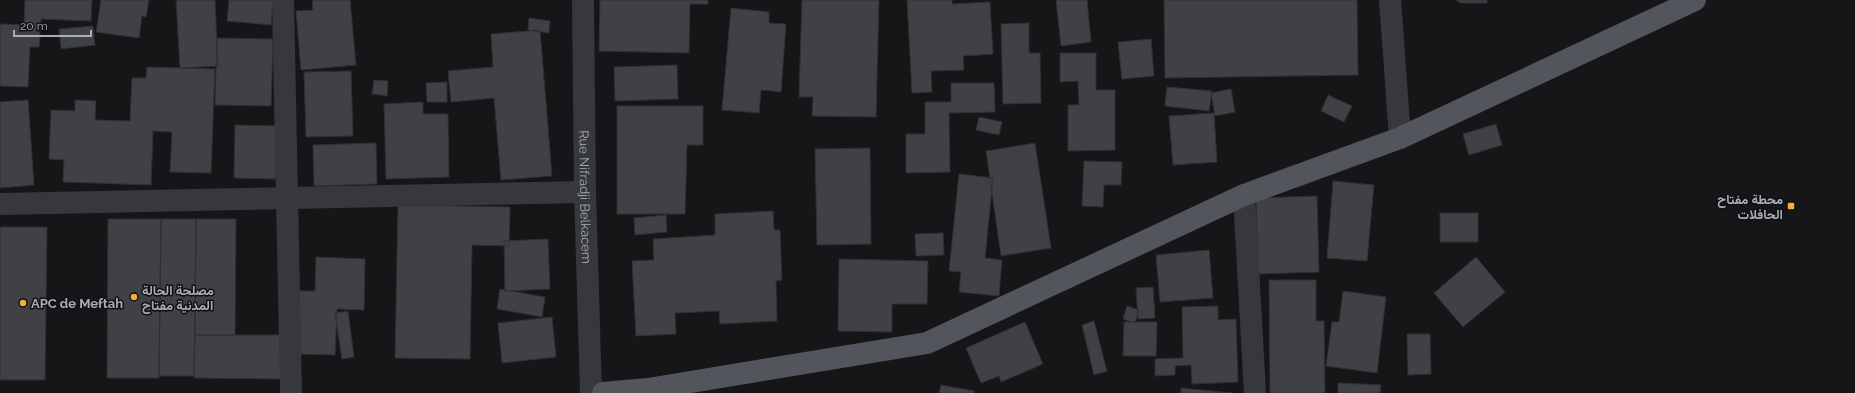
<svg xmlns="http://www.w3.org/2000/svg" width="1855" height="393" viewBox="0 0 1855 393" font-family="Raleway,Vazirmatn,sans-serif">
  <rect width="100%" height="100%" fill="#161618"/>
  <!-- building -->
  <path fill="#404145" stroke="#303034" d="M25,0H92L91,21L41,19L39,47H30L28,87L0,86V24L24,25Z
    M101,0H149L146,17L142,16L139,38L96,32Z
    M176,0H215L218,66L180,68Z
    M229,0H273L271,25L227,21Z
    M312,0H350L356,65L301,70L296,11L313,10Z
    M600,0H708V4H690L689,53L599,51Z
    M802,0H879L876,117L812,116L813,97H799Z
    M907,0H952V4L990,2L993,54L963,56L964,70L931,71L932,92L912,93Z
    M1056,0H1087L1091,42L1061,46Z
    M1164,0H1357L1358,75L1165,78Z
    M1456,0H1487V3H1461Z
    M731,8L769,12V23L786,24L781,92L761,90L759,113L722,110Z
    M529,18L550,21L549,33L528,30Z
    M1029,23V53H1040L1041,103L1003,104L1001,24Z
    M93,26L95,45L61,49L59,29Z
    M540,30L552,176L501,180L494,98L451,102L448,71L493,67L491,34Z
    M217,38L273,39L271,106L215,105Z
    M1151,39L1154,76L1122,79L1118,42Z
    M1060,53H1096V90H1115V150L1068,151V105H1079L1078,81L1060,82Z
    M677,65L678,99L615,101L614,67Z
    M147,67L215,69L211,173L170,172L172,132L153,131L151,185L63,182L64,160L49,159L51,110L75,111V100L96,101L95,120L130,121L132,78H146Z
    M351,71L353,136L306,137L304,72Z
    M374,80L388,81L387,96L372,94Z
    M447,82V102H427L426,83Z
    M951,83H994L995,112L949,113L950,172L906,173V134H925V102H951Z
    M1167,87L1212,91L1209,111L1165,106Z
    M1231,89L1235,112L1215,116L1211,93Z
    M1328,95L1352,106L1344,122L1321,111Z
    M28,100L34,185L0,188V102Z
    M423,102V114H448L449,177L386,179L384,104Z
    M617,106H703V145H687L685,214H617Z
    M1214,113L1217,162L1173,165L1169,116Z
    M979,117L1002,122L999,135L976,130Z
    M1496,124L1502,145L1469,155L1463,134Z
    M235,125L277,126L276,179L234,178Z
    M376,143L377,184L314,186L313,145Z
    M1035,143L1051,248L1001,256L986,151Z
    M870,148L871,244L817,245L815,149Z
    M1084,161L1122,162L1121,185H1104L1103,207L1082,206Z
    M959,174L993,178L985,258L1002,260L999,296L959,292L961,272L949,271Z
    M1333,181L1374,185L1367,261L1327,258Z
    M1317,196L1319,272L1258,274L1256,198Z
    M398,205L510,207L509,246L472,245L470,359L395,358Z
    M773,211L774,230H780L782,280L776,281L777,321L720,324L719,311L675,313L676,334L636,336L632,261L654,260L653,239L715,235V214Z
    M1440,213H1478V242H1440Z
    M666,215L667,232L635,235L634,218Z
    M108,219H161L159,378H107Z
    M161,219H196L194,376H159Z
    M196,219H236L235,335H195Z
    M0,227H47L45,380H0Z
    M943,233L944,255L916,256L915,234Z
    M548,239L550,289L505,291L504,241Z
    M1209,250L1213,298L1160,302L1156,255Z
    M316,257L365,259L364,310L337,309L335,355L296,354L298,291H315Z
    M1476,257L1505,292L1463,327L1434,293Z
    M839,259L928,261L927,304H892V332L838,331Z
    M1269,280H1316V321H1324L1325,393H1270Z
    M1153,287L1155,318L1138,319L1136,288Z
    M500,289L545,297L542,317L497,309Z
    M1343,291L1386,297L1377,373L1326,366L1332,322H1339Z
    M1127,306L1139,310L1135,323L1123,319Z
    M1218,306V320L1236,319L1238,382L1192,384L1191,365L1175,366V375L1155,376V359L1183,358L1182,307Z
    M348,311L354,357L342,359L335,313Z
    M552,317L556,357L502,363L498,323Z
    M1094,321L1107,371L1094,375L1082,325Z
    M1025,322L1043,364L1001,382L999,376L981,383L966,348Z
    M1124,322H1157L1156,356H1123Z
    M1407,334H1430L1431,374L1408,375Z
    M195,335H284L283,379L194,378Z
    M1338,383L1381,385L1380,393H1338Z
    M941,385L974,391V393H939Z
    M1181,388L1232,393H1181Z"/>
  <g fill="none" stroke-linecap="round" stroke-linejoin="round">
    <!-- minor -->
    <g stroke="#37383d" stroke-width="22">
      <path d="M283,0L291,393"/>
      <path id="s1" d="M583,0L585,192L591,393"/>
      <path d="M1390,0L1400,138"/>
      <path d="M1244,195L1255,393"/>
      <path d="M0,204L585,192"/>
    </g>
    <!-- major -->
    <path stroke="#53555c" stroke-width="22" d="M603,393L648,389L927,343L1244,195L1400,138L1695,0"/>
  </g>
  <!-- markers -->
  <g fill="#f2b134" stroke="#111113" stroke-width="1.5">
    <rect x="1787" y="202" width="8" height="8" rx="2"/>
    <circle cx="134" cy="297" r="4"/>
    <circle cx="23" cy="303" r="4"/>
  </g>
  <g text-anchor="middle" stroke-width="3" stroke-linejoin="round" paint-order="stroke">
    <!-- street labels -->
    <g font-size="13" fill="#a8adb8" stroke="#111113">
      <text dy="5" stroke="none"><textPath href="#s1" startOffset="197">Rue Nifradji Belkacem</textPath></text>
    </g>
    <!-- poi labels -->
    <g font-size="13" font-weight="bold" fill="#a8adb8" stroke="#111113" text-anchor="start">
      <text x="1783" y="204" text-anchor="end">محطة مفتاح<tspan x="1783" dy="15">الحافلات</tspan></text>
      <text x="142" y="295">مصلحة الحالة<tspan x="142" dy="15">المدنية مفتاح</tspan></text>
      <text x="31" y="308">APC de Meftah</text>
    </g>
  </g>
  <!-- scale -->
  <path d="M14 30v6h77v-6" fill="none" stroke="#a8adb8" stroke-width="2"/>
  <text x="20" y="30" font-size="12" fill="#a8adb8" stroke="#111113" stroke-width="3" paint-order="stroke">20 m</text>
</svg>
